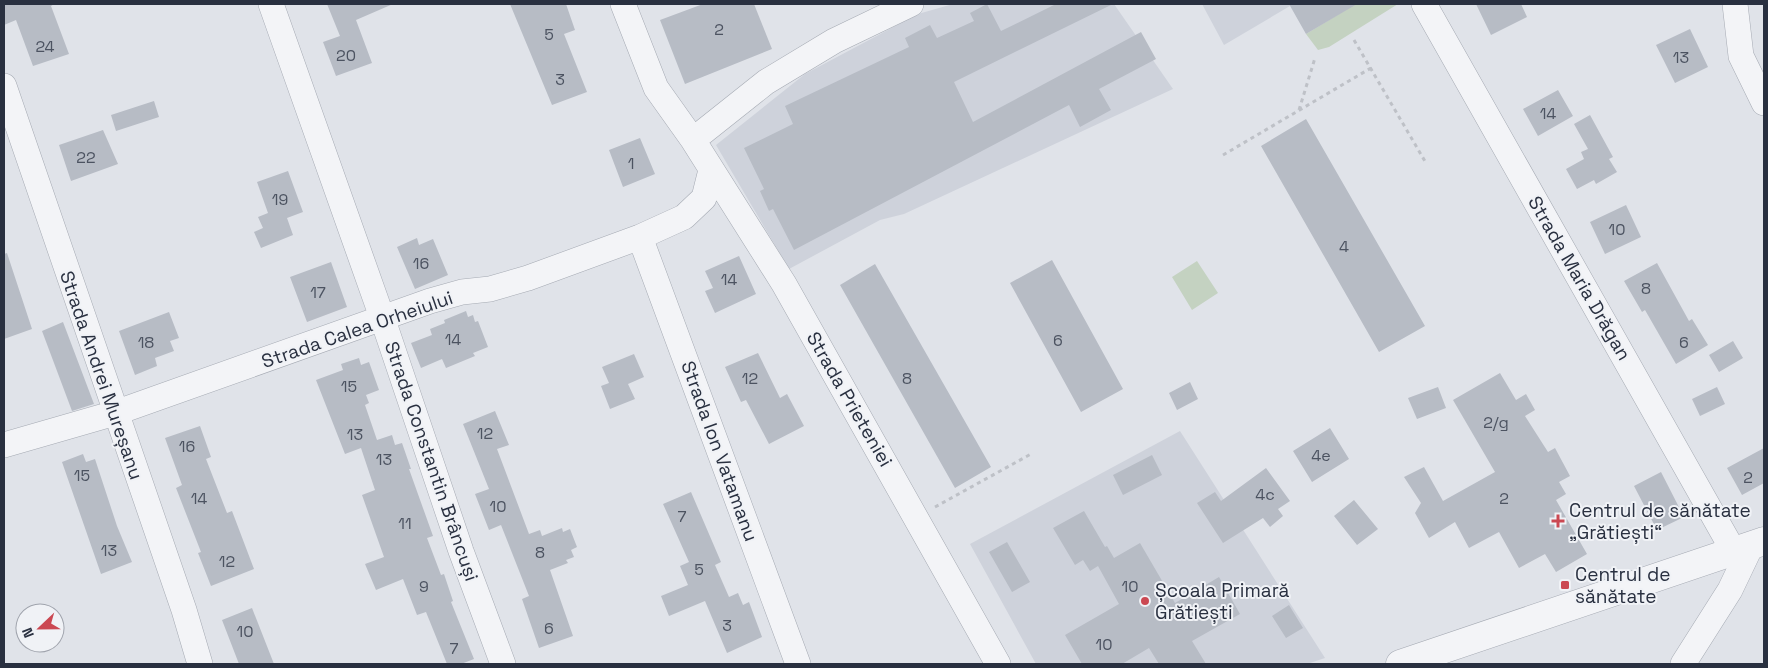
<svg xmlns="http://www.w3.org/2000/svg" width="1768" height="668" viewBox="0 0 1768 668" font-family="'Space Grotesk',sans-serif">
  <rect width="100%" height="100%" fill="#e0e3e9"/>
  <!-- built -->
  <path fill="#ced2db" d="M953,4H1114L1173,89L904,214L880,220L789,269L716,145L805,74L918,14Z
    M1202,4H1346L1349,9L1290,6L1224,45Z
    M1180,431L1325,658L1307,664H1036L970,544Z"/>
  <!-- green -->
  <path fill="#c4d2c1" d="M1346,4H1398L1329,47L1318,50L1306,34L1349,8Z
    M1197,261L1218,293L1192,310L1172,277Z"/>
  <!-- building -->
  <path fill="#b7bcc5" d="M4,4H54L51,6L69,54L33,66L16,20L4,25Z
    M327,4H393L356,20L372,63L336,76L323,42L340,36Z
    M510,4H566L575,30L564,34L587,92L552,105Z
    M703,4H754L772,49L685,84L660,20Z
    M987,4L1001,31L1056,4H1113L954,82L973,122L1141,32L1156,59L1099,89L1111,110L1080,127L1069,105L794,250L773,209L769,211L760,191L764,189L744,148L793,124L785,106L909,47L905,38L930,25L937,38L974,21L970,13Z
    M1289,4H1357L1306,34Z
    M1476,4H1521L1527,17L1491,35Z
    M1690,29L1708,67L1675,83L1656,45Z
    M1558,90L1573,116L1538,136L1523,109Z
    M154,101L159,117L116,131L111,115Z
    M1590,115L1613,157L1609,159L1617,172L1596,184L1594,180L1577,189L1566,169L1584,159L1581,152L1588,149L1574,124Z
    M1306,119L1425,326L1379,352L1261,146Z
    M103,130L118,164L71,181L59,145Z
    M640,138L655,174L623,187L609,150Z
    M288,171L303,212L287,218L293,235L261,248L254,232L263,228L258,217L268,213L257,182Z
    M1626,205L1641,237L1605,254L1590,222Z
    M417,238L419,245L433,239L448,275L415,289L397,247Z
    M7,253L32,329L4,339V254Z
    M739,256L756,294L715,313L705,291L713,288L705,271Z
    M1052,260L1123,389L1081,412L1010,283Z
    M331,262L347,307L307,322L290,277Z
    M1657,263L1689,321L1692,319L1708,345L1676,364L1645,310L1642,312L1624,281Z
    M875,264L991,467L955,488L840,285Z
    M466,311L468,317L473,315L475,322L478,321L488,347L473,353L475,356L446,368L442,359L421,368L411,343L432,335L430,329L445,323L444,320Z
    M169,312L179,338L170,341L174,351L155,358L157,366L135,375L119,331Z
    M63,322L94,404L72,411L42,331Z
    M1733,341L1743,358L1719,372L1709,355Z
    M758,353L780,398L787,394L804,426L769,444L746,400L741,402L725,367Z
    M634,354L644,377L628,384L635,399L610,409L601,386L609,383L602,367Z
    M359,358L361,365L369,362L379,390L366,395L369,403L365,405L377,440L392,435L395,445L402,443L411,469H409L433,536L427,538L441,575L444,574L453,601L451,602L474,659L461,664H447L426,612L417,615L403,579L376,590L365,564L384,557L362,495L375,490L361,448L345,454L316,380L343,370L341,364Z
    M1500,373L1516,400L1526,394L1535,410L1525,416L1548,452L1555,448L1570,476L1559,482L1566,494L1556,500L1587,554L1556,572L1545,554L1519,568L1499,532L1469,548L1455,522L1429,538L1415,513L1421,503L1404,477L1424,467L1443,501L1495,472L1453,400Z
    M1190,382L1198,399L1177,410L1169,393Z
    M1438,387L1446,408L1417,419L1408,398Z
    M1717,387L1725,404L1700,416L1692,399Z
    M495,411L509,445L497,449L529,534L540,530L542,536L562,528L563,532L570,529L577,547L571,550L574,557L566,560L568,563L550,570L573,636L539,648L522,599L529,596L501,525L489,530L475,494L489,489L463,424Z
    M200,426L211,457L206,459L227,513L232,511L254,569L211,586L198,553L201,552L176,488L182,485L165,438Z
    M1330,428L1349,459L1312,482L1293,451Z
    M1764,448V483L1742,495L1727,468Z
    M83,454L86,462L95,459L117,526L132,562L101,574L62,462Z
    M1152,455L1162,475L1123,495L1113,475Z
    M1266,468L1290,501L1278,509L1283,516L1270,527L1263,518L1223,543L1197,503L1215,492L1221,501Z
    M1661,472L1684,517L1657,530L1634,486Z
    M691,492L721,562L715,565L729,597L738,593L743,605L749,602L762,637L727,653L705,601L669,616L661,596L688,585L680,566L689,562L663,504Z
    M1354,500L1378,529L1357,545L1334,516Z
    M1084,511L1105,547L1107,546L1114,558L1140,543L1175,603L1219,577L1240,614L1192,641L1206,664H1159L1149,648L1122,664H1082L1065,635L1119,604L1098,566L1090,571L1083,560L1075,565L1053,528Z
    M1007,542L1030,582L1012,592L989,552Z
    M1289,605L1303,628L1286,638L1272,616Z
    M252,608L274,664H239L222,620Z"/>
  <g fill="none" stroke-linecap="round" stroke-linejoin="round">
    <defs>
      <path id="minor" d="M271,4L383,320L461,551L503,664
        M623,4L656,88L693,140L784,284L998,664
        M1424,4L1734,552
        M1735,4L1741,56L1764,103
        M4,86L184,610L200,664
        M693,140L766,82L834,41L911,4
        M640,237L798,664
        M4,445L115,413L430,301L462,292L490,289L528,278L640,237L684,217L704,198L711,170
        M1683,664L1730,590L1751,546"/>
      <path id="tertiary" d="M1400,664L1764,541"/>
    </defs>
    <!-- minor casing -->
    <use href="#minor" stroke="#a5aab3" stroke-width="26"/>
    <!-- tertiary casing -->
    <use href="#tertiary" stroke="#a5aab3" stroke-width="29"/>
    <!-- path -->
    <path stroke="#bec1c7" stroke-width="3" stroke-dasharray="4 4" stroke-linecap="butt" d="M1354,40L1426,163
      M1299,110L1315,58
      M1223,155L1371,68
      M935,507L1031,454"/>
    <!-- minor -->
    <use href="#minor" stroke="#f3f4f7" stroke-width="25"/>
    <!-- tertiary -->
    <use href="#tertiary" stroke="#f3f4f7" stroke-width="28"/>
  </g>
  <!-- markers -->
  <g fill="#cb4852" stroke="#f0f2f6" stroke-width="2">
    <path d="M1555.5 513.5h5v5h5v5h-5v5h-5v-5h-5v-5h5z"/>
    <rect x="1560" y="580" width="10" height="10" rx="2.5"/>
    <circle cx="1145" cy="601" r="5"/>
  </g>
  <g text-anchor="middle" stroke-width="4" stroke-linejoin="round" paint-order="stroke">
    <!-- number labels -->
    <g font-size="16" fill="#4c5361">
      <text x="719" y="35">2</text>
      <text x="549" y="40">5</text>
      <text x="45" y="52">24</text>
      <text x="346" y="61">20</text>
      <text x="1681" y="63">13</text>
      <text x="560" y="85">3</text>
      <text x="1548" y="119">14</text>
      <text x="86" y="163">22</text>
      <text x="631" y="169">1</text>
      <text x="280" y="205">19</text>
      <text x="1617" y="235">10</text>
      <text x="1344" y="252">4</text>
      <text x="421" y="269">16</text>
      <text x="729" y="285">14</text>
      <text x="1646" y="294">8</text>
      <text x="318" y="298">17</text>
      <text x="453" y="345">14</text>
      <text x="1058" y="346">6</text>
      <text x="146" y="348">18</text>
      <text x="1684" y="348">6</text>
      <text x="750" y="384">12</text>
      <text x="907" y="384">8</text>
      <text x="349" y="392">15</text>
      <text x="1496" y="428">2/g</text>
      <text x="485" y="439">12</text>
      <text x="355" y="440">13</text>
      <text x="187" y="452">16</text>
      <text x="1321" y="461">4e</text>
      <text x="384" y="465">13</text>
      <text x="82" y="481">15</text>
      <text x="1748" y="483">2</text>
      <text x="1265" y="500">4c</text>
      <text x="199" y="504">14</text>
      <text x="1504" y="504">2</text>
      <text x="498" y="512">10</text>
      <text x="682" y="522">7</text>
      <text x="405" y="529">11</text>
      <text x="109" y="556">13</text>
      <text x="540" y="558">8</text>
      <text x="227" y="567">12</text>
      <text x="699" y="575">5</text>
      <text x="424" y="592">9</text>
      <text x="1130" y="592">10</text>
      <text x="727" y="631">3</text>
      <text x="549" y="634">6</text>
      <text x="245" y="637">10</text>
      <text x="1104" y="650">10</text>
      <text x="454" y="654">7</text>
    </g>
    <!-- street labels -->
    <g font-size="19" fill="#293040" stroke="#f0f2f6">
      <text transform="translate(1580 278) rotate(60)" y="7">Strada Maria Drăgan</text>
      <text transform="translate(357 329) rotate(-19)" y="7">Strada Calea Orheiului</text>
      <text transform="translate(102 375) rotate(71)" y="7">Strada Andrei Mureșanu</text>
      <text transform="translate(850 399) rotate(60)" y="7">Strada Prieteniei</text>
      <text transform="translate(720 451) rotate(70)" y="7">Strada Ion Vatamanu</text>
      <text transform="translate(432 461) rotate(71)" y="7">Strada Constantin Brâncuși</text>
    </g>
    <!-- poi labels -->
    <g font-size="19" fill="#293040" stroke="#f0f2f6" text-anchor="start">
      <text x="1569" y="517">Centrul de sănătate<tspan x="1569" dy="22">„Grătiești“</tspan></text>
      <text x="1575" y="581">Centrul de<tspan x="1575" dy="22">sănătate</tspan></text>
      <text x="1155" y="597">Școala Primară<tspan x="1155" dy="22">Grătiești</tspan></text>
    </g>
  </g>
  <!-- border -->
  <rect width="1768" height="668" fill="none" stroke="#293040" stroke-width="10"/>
  <!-- north arrow -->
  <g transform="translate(40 628) rotate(248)"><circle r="24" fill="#f0f2f6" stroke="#a0a4ad"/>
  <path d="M0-4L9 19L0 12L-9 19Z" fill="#cb4852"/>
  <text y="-8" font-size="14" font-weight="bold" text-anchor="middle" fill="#293040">N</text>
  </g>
</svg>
